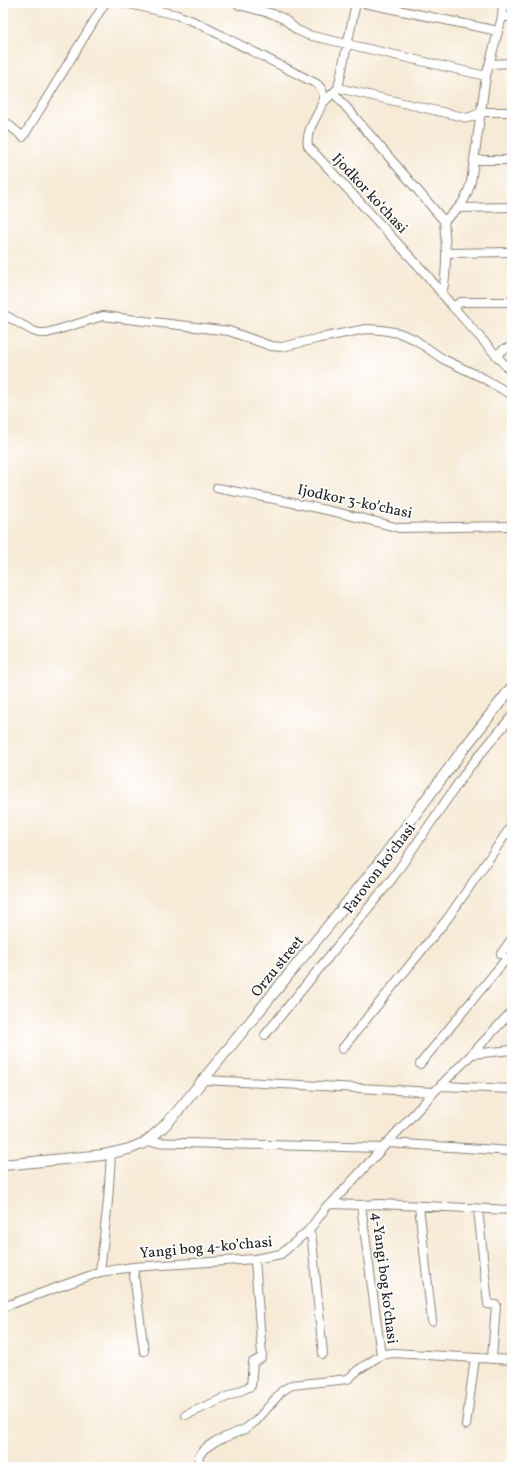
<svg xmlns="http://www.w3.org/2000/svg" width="515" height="1470" viewBox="0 0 515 1470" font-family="Vollkorn,serif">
  <rect width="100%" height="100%" fill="#fff"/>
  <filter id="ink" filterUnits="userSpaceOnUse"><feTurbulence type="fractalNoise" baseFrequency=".025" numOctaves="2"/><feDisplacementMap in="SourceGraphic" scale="8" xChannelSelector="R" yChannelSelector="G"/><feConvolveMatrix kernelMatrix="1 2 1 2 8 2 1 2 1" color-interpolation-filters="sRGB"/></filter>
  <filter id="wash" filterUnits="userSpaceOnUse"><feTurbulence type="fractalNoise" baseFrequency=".012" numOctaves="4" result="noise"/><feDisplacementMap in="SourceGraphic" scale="16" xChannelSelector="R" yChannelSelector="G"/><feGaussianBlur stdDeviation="0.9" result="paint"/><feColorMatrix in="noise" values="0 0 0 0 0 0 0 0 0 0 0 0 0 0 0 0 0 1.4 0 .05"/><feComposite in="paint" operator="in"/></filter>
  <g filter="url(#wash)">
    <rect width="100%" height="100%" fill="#f7ead6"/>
  </g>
  <g filter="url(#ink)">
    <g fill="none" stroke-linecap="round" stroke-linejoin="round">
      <defs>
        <path id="minor" d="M125,3L177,15L195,22L317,84C337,101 303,123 308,146L426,274L453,307L512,373
          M239,3V5L273,14L284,19L297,30L308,35L486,76
          M364,3L498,31
          M502,17H512
          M490,64L512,63
          M338,88L356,3
          M334,93L444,221
          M323,103L338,88L468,118L482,112H512
          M3,120L23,137L105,3
          M474,160H512
          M460,208L512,207
          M446,253L512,252
          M442,294C448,270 446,245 444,221C460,207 465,203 471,182L486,76L502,17L503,3
          M453,307L461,302H512
          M3,314L33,331L39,333H47L103,316L229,331L271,346L282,347L320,338L366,329L382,330L399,333L414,339L443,359L483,378L512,395
          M496,355L504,349L512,348
          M217,488C278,500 339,511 399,528L512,526
          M501,954L512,938
          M265,1035L392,879L468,769L512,716
          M342,1049L448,918L512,825
          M472,1054L512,1050
          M420,1064L507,958
          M204,1080L434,1092
          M441,1086L512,1089
          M146,1142L382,1148
          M388,1143L512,1151
          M331,1204L361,1205L379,1204L512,1210
          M361,1205L381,1355
          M419,1206L432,1321
          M478,1209L488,1304L496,1305L492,1358
          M309,1230L312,1240L323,1354
          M133,1267L144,1351
          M100,1272L108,1201L111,1154
          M3,1307L100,1272L133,1267L255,1259L281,1254L309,1230L327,1206L331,1204L434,1092L472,1054L512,1011
          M186,1415L251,1386L253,1362L261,1358L262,1355L255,1259
          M466,1425L475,1358
          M198,1467L199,1456L204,1449L216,1441L245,1429L256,1421L282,1391L292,1385L348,1379L358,1370L381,1355L393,1353L512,1360"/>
        <path id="major" d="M3,1165L103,1155L129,1149L146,1142L163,1127L177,1112L376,867L462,751L512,687"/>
      </defs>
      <!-- minor casing -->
      <use href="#minor" stroke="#8a8379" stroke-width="10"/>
      <!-- major casing -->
      <use href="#major" stroke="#8a8379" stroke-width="12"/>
      <!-- minor -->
      <use href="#minor" stroke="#fff" stroke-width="8"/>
      <!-- major -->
      <use href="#major" stroke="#fff" stroke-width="10"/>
    </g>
  </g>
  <g text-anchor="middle" stroke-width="3.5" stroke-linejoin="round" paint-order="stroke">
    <!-- street labels -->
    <g font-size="15" fill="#1c1c1c" stroke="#fff">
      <text transform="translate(370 193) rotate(47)" y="5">Ijodkor koʻchasi</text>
      <text transform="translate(355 501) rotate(12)" y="5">Ijodkor 3-koʼchasi</text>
      <text transform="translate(379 868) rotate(-53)" y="5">Farovon koʻchasi</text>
      <text transform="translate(277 966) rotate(-51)" y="5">Orzu street</text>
      <text transform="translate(206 1247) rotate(-5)" y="5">Yangi bog 4-koʼchasi</text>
      <text transform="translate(385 1278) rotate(83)" y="5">4-Yangi bog koʼchasi</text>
    </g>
  </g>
  <!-- margin -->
  <rect width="515" height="1470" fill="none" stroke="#fff" stroke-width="16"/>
</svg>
